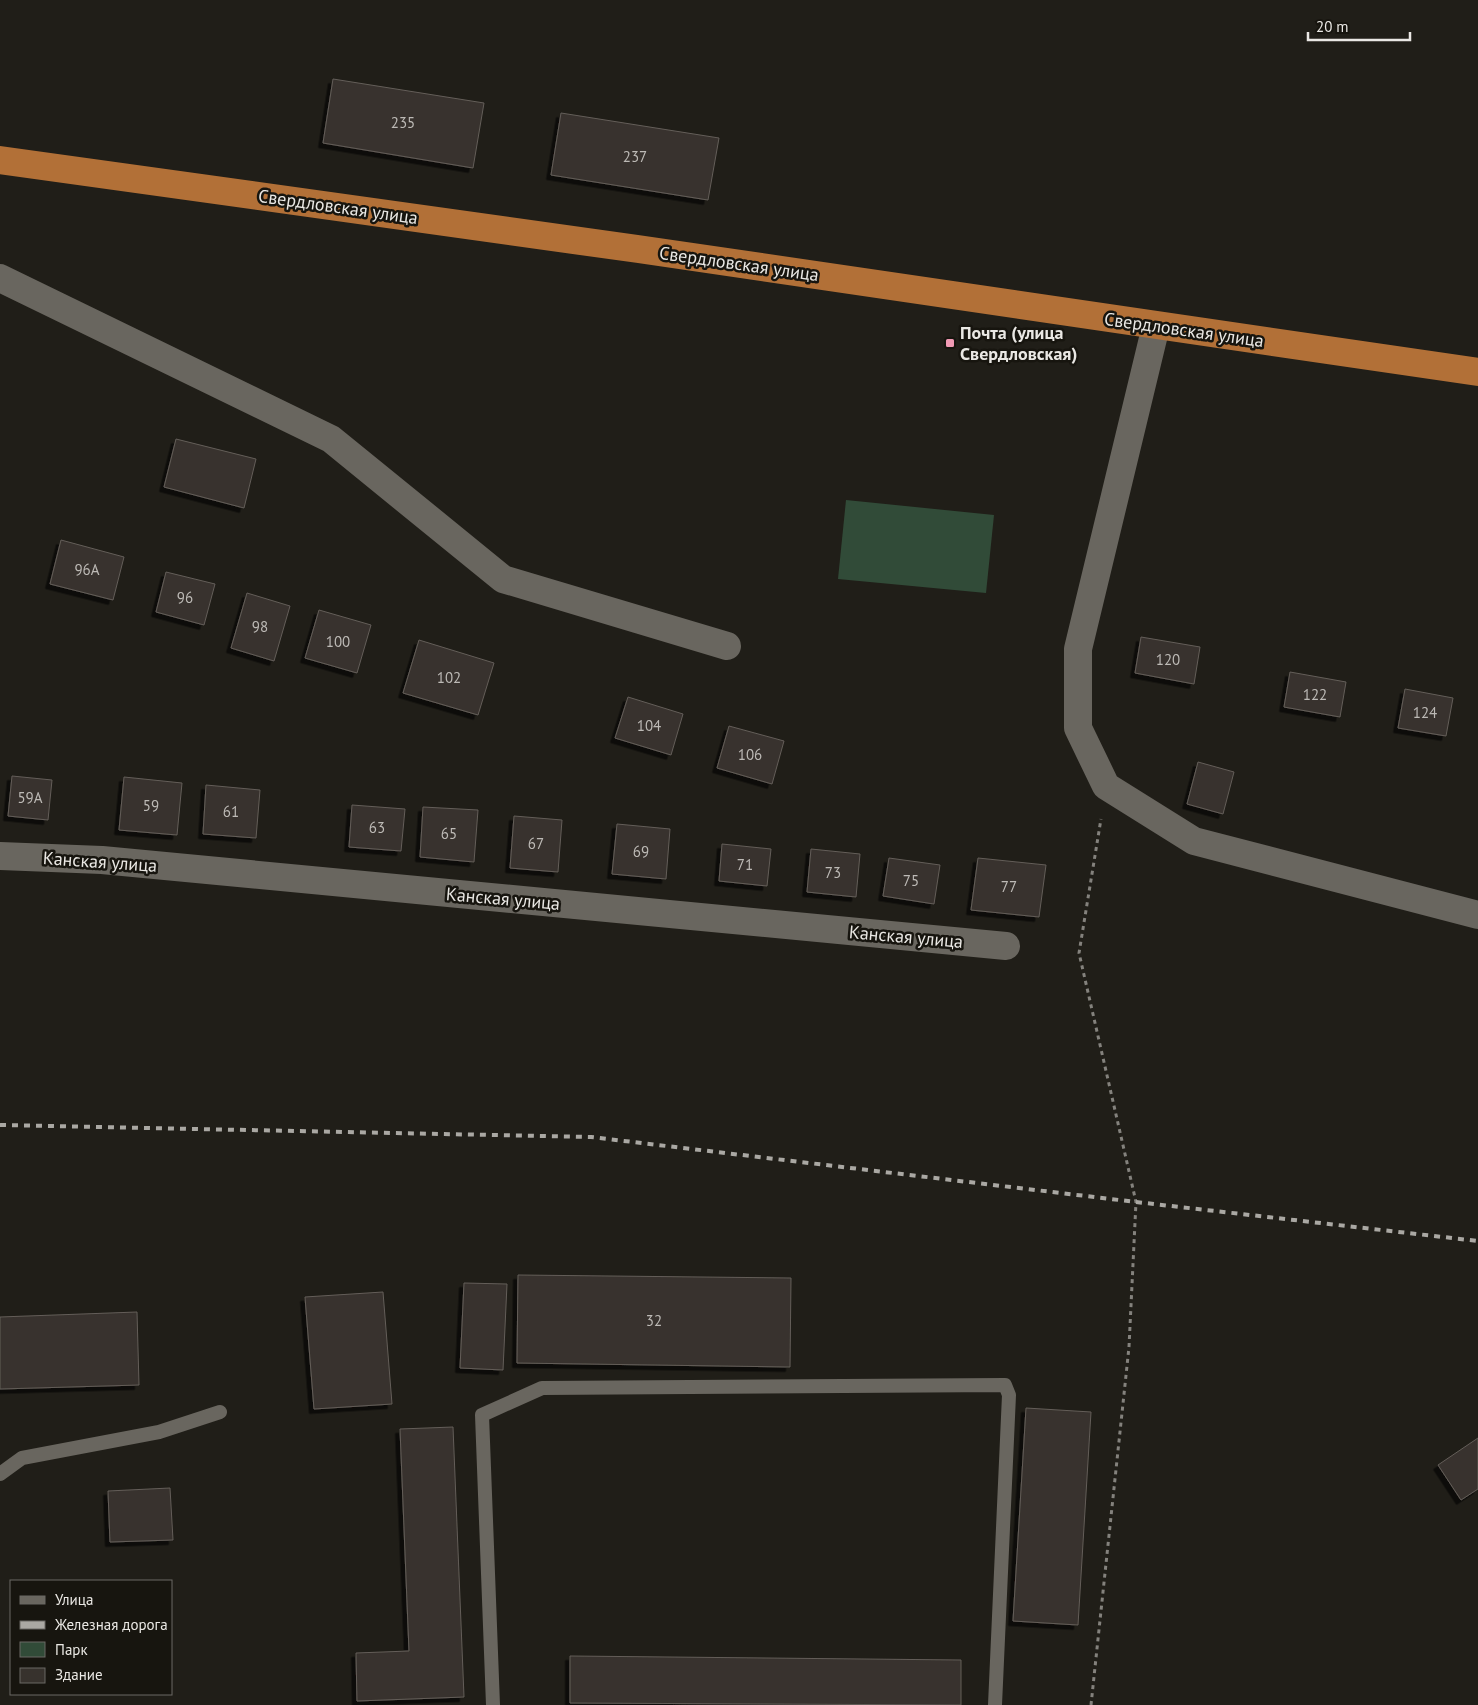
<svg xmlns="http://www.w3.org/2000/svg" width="1478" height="1705" viewBox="0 0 1478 1705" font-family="'PT Sans',sans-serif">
  <defs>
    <filter id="shadow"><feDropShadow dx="-4.5" dy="4.5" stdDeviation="0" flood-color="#0009"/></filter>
  </defs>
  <rect width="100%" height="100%" fill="#201e18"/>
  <!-- green -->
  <path fill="#314b38" d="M846,500L994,515L986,593L838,579Z"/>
  <!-- building -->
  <path fill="#37322d" stroke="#645e59" filter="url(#shadow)" d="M333,79L484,103L473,168L323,143Z
    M561,113L719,138L708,200L551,175Z
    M176,439L256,459L244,508L164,487Z
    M61,540L124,557L113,600L50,584Z
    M166,572L215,584L204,625L156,612Z
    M247,593L290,606L274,661L231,648Z
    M319,610L371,625L357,673L305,658Z
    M1141,637L1200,647L1194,684L1135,673Z
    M419,640L494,663L478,715L403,693Z
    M1290,672L1346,682L1340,717L1284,707Z
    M1405,689L1453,698L1446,736L1398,728Z
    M628,697L683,714L671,755L615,738Z
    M729,726L784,741L772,784L717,768Z
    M1198,762L1234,772L1223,814L1187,804Z
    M12,776L52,780L48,820L8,816Z
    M124,777L182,783L177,835L119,830Z
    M206,785L260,790L256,838L203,834Z
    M352,805L405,809L401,851L349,847Z
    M423,807L478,810L474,862L420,857Z
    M514,816L562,820L558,872L510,868Z
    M617,824L670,829L666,879L612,874Z
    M722,844L771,849L767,886L719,881Z
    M811,849L860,854L856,897L807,892Z
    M889,858L940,865L934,904L883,896Z
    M978,858L1046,865L1039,917L971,910Z
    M518,1275L791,1278L790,1367L517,1363Z
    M464,1283L507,1284L503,1370L460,1368Z
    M383,1292L392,1404L314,1409L305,1297Z
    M137,1312L139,1385L0,1389V1317Z
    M1026,1408L1091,1412L1078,1625L1013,1621Z
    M453,1427L464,1697L357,1701L356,1653L409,1651L400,1429Z
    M1478,1438V1489L1461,1500L1438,1465Z
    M170,1488L173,1540L110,1542L108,1491Z
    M570,1656L961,1660V1705L570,1703Z"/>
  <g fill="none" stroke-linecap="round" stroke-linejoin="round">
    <!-- path -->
    <path stroke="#84827d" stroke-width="3" stroke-dasharray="4 4" stroke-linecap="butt" d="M1091,1705L1129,1347L1136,1202L1079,953L1101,819"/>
    <!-- service -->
    <path stroke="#69665f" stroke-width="14" d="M0,1474L22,1458L159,1432L220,1412
      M493,1705L482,1415L542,1388L1005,1385L1009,1395L995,1705"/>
    <!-- minor -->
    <path stroke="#69665f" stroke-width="28" d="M0,278L331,439L503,579L727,646
      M1156,326L1078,649V728L1106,786L1194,841L1478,915
      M0,856L102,860L1006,946"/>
    <!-- trunk -->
    <path stroke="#b27037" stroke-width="28" d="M0,160L638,249L1478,372"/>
    <!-- rail -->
    <path stroke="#aaa8a3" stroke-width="4" stroke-dasharray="6 6" stroke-linecap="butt" d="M0,1125L591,1137L1136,1202L1478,1241"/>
  </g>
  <!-- markers -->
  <rect fill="#f19ab4" stroke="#17150f" stroke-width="2" x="945" y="338" width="10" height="10" rx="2.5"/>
  <g text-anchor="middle" stroke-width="5" stroke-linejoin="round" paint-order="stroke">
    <!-- number labels -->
    <g font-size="15" fill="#bdbab6">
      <text x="403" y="128">235</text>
      <text x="635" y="162">237</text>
      <text x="87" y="575">96А</text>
      <text x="185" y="603">96</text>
      <text x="260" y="632">98</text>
      <text x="338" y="647">100</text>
      <text x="1168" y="665">120</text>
      <text x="449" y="683">102</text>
      <text x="1315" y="700">122</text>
      <text x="1425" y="718">124</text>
      <text x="649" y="731">104</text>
      <text x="750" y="760">106</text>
      <text x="30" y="803">59А</text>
      <text x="151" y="811">59</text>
      <text x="231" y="817">61</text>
      <text x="377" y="833">63</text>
      <text x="449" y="839">65</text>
      <text x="536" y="849">67</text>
      <text x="641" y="857">69</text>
      <text x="745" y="870">71</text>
      <text x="833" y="878">73</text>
      <text x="911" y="886">75</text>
      <text x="1009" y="892">77</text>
      <text x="654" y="1326">32</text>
    </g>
    <!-- street labels -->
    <g font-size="18" fill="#eae8e4" stroke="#17150f">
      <text transform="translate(338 207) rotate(8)" y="6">Свердловская улица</text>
      <text transform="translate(739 264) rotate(8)" y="6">Свердловская улица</text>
      <text transform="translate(1184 330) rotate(8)" y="6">Свердловская улица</text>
      <text transform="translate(100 862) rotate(4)" y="6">Канская улица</text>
      <text transform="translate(503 899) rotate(5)" y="6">Канская улица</text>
      <text transform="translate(906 937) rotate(5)" y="6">Канская улица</text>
    </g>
    <!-- poi labels -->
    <g font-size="18" font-weight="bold" fill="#eae8e4" stroke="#17150f" text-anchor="start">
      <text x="960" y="339">Почта (улица<tspan x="960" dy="21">Свердловская)</tspan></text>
    </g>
  </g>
  <!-- legend -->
  <rect x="10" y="1580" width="162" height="115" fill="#17150f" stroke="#6b6964"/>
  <rect x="20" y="1596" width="25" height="8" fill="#69665f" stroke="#6b6964"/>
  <text x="55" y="1605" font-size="15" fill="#eae8e4">Улица</text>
  <rect x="20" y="1621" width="25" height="8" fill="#aaa8a3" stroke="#6b6964"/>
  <text x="55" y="1630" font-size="15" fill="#eae8e4">Железная дорога</text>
  <rect x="20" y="1642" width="25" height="15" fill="#314b38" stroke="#6b6964"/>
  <text x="55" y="1655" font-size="15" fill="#eae8e4">Парк</text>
  <rect x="20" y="1668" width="25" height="15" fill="#37322d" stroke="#6b6964"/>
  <text x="55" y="1680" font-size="15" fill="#eae8e4">Здание</text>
  <!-- scale -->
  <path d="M1308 32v8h102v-8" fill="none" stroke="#eae8e4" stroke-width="2.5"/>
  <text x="1316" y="32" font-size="15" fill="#eae8e4" stroke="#17150f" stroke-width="4" paint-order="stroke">20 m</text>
</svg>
